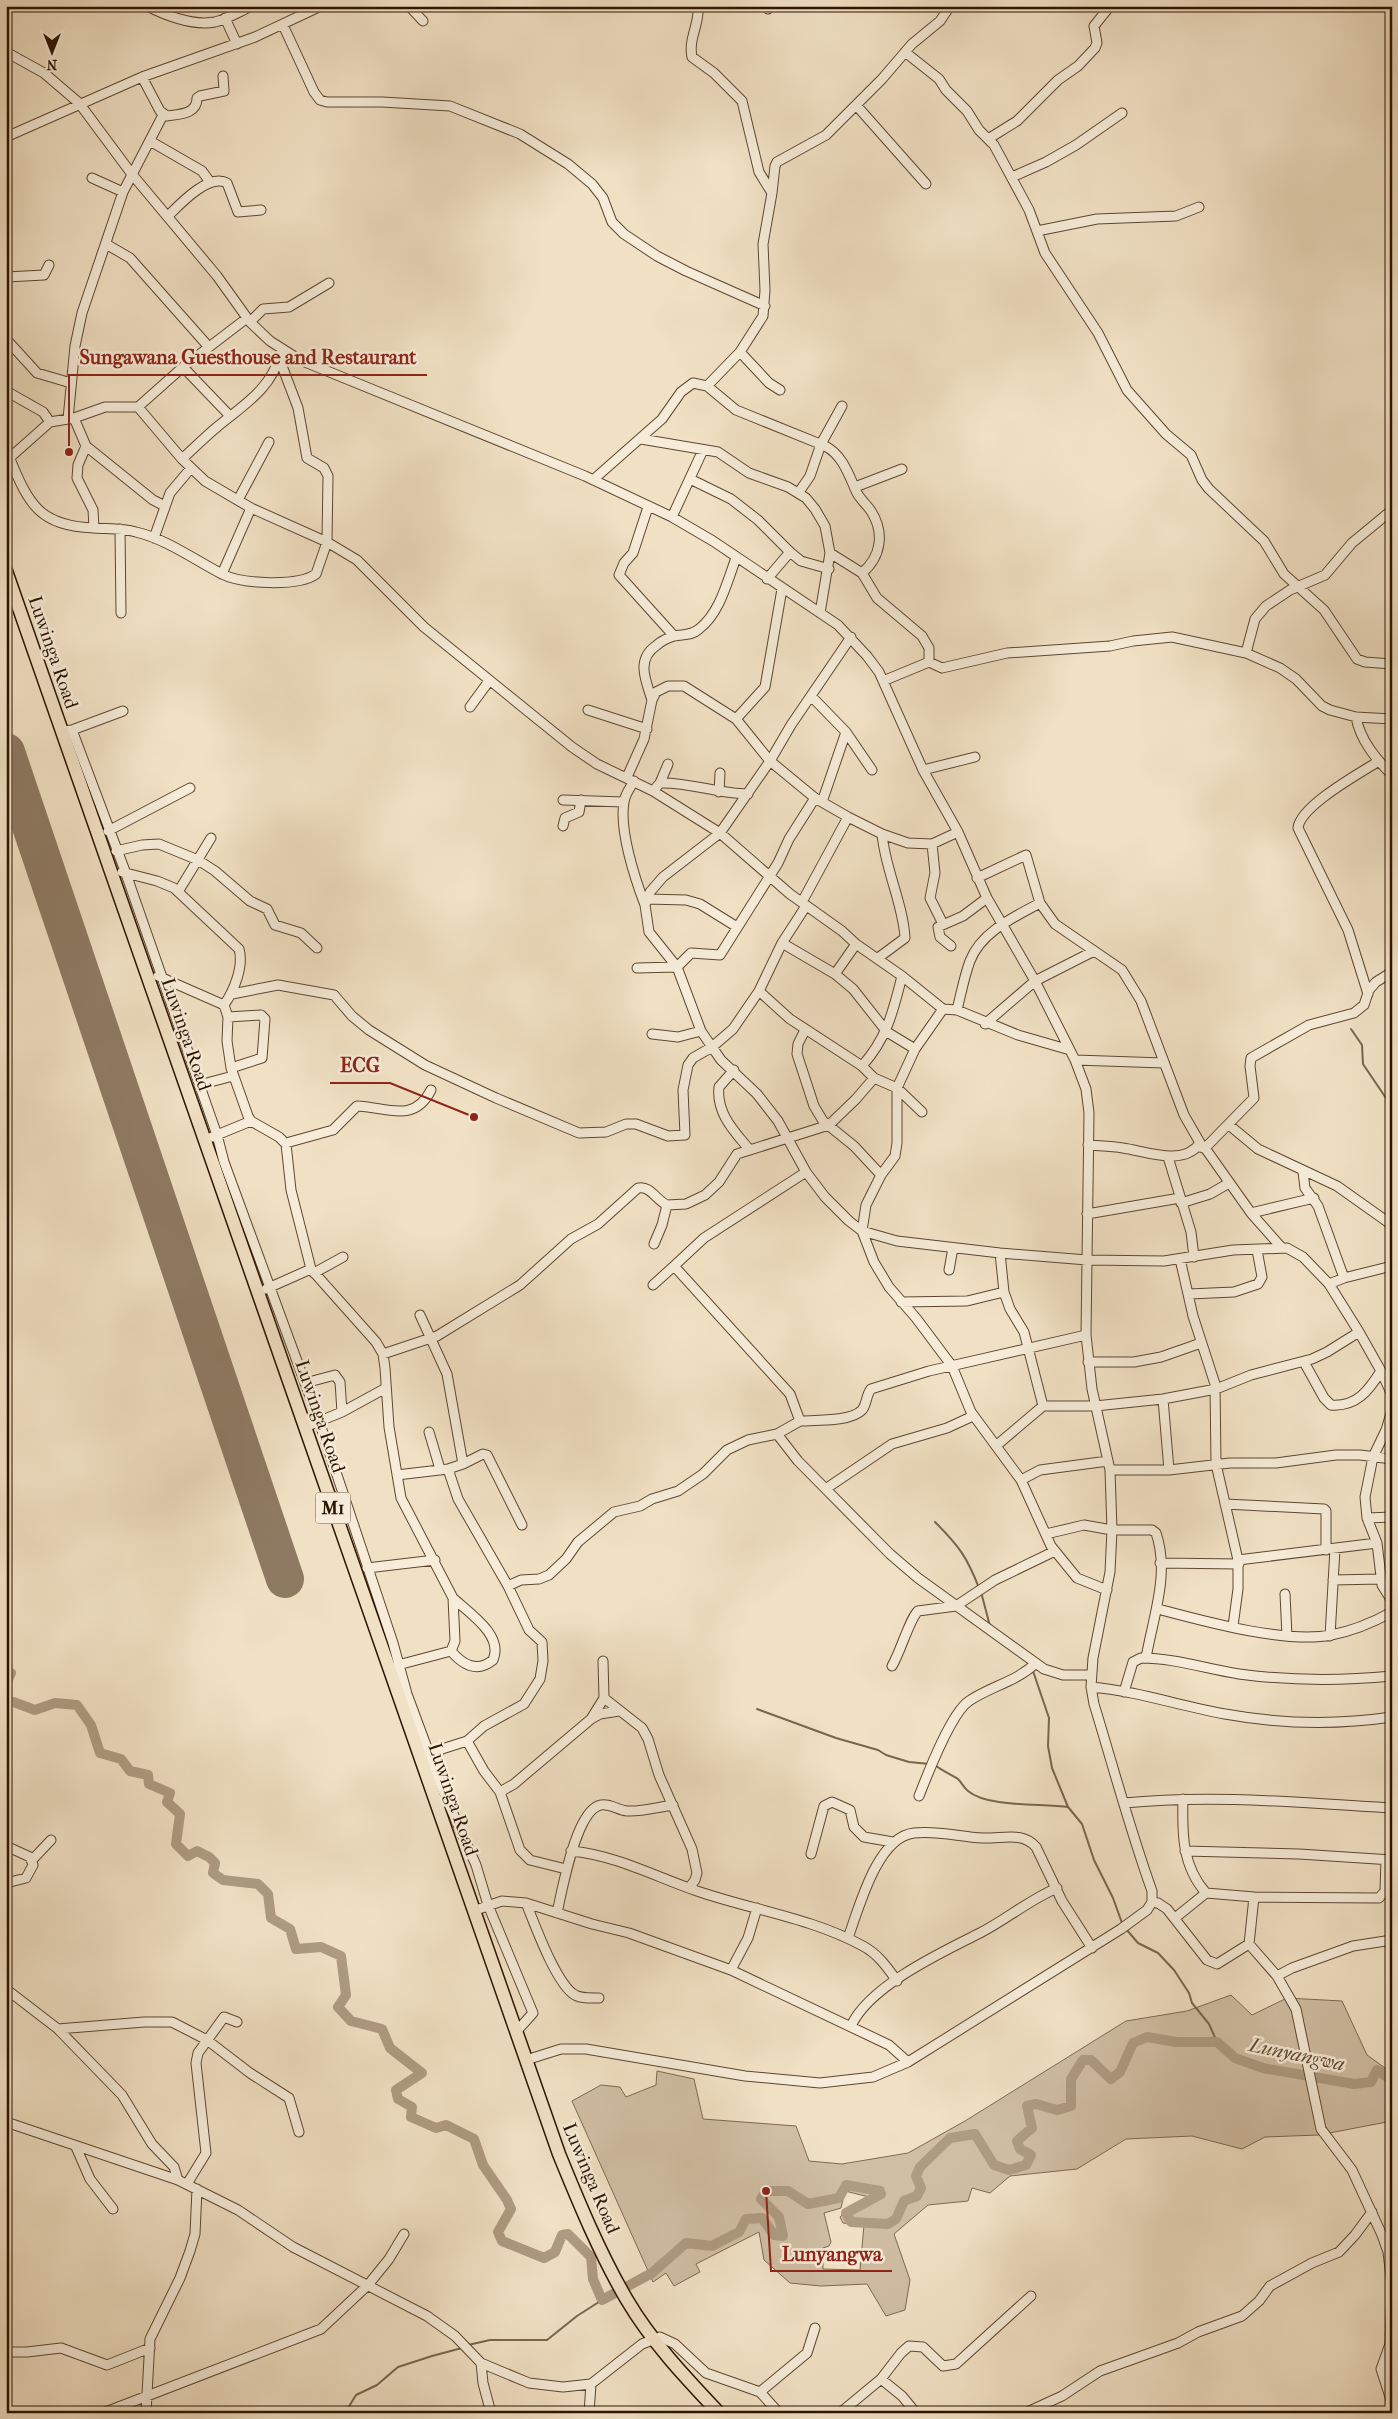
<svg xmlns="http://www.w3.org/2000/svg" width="1398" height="2419" viewBox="0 0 1398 2419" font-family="'IM FELL French Canon',serif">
  <rect width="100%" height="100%" fill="#f1e1c4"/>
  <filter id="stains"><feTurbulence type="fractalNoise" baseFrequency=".004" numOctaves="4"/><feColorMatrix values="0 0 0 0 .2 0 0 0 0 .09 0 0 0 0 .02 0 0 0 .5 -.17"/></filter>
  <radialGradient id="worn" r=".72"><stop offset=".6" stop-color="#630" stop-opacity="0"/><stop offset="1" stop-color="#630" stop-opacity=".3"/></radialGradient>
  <!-- green -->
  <path fill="#d0bea3" stroke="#7e6952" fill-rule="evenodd" d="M1231,1995L1252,2015L1287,1998L1342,2001L1367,2055L1392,2073V2121L1319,2135L1265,2137L1242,2149L1192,2136L1126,2139L1077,2169L1010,2176L990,2193L972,2188L968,2201L928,2205L894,2234L910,2280L905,2310L886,2316L867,2284L821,2286L790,2283L764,2260L759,2232L696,2264L700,2272L674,2286L666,2273L653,2282L572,2101L601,2085L620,2087L626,2097L656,2085L657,2071L694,2079L703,2119L796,2126L809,2161L842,2164L908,2153L965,2121L1126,2021L1187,2011ZM845,2191L869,2197L849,2208L840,2217L843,2223L864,2225L860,2270L823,2269V2248L829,2246L831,2242L824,2213L841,2208Z"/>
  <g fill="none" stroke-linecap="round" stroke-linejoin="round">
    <!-- stream -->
    <path stroke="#7a654d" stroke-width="2" d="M1351,1029L1362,1045L1363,1064L1392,1107
      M935,1522C959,1546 967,1557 979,1588
      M981,1592L990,1626
      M1033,1671L1049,1718L1048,1746L1052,1768L1068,1807
      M757,1709L836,1738L878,1750L886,1755L909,1762L930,1764
      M935,1765C942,1771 951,1774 958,1779C962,1783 964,1788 968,1791C988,1808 1043,1803 1068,1807L1082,1824L1094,1860L1113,1898L1122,1923
      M1126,1929L1138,1943L1158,1953L1174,1970L1189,1993L1192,2003L1209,2024L1217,2042
      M468,2345L490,2340H547L577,2316L602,2300
      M345,2413L356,2395L377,2385L398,2367L432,2356L462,2348"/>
    <!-- river -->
    <path stroke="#ae9b81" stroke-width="10" d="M6,1670L11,1673L6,1684
      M6,1694L8,1700L35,1710L55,1703L77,1705L91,1725L100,1753L121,1759L130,1771L148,1775L149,1784L170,1793L167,1802L180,1814L176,1844L188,1856L197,1851L209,1857L215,1863L213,1873L223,1880L258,1884L268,1894L271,1918L290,1929L296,1949L321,1947L341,1956L346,1995L338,2007L351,2021L382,2029L390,2048L422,2073L396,2090L398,2099L412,2107L411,2117L436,2128L446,2125L474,2139L483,2165L507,2200L511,2209L498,2232L502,2241L544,2258L555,2252L562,2235L568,2234L591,2257L593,2279L602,2300L652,2273L686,2243L712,2246L739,2232L746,2219L762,2218L774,2235L783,2236L779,2217L761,2199L766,2191H788L808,2204L839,2198L846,2185L880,2191L881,2194L846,2213L851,2222L888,2224L896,2219L904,2201L917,2196L921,2188L916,2176L920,2167L950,2138L975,2134L994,2165L1009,2170L1026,2165L1031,2155L1020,2149L1017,2141L1032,2128L1027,2106L1036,2104L1057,2110L1071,2106V2079L1083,2060H1091L1111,2079L1120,2072L1133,2043L1147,2037L1176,2042H1217L1235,2058L1263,2068L1354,2084L1371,2082L1377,2070L1392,2080"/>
    <!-- taxiway -->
    <path stroke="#8e7a62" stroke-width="15" d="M6,766L8,757
      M6,783L19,790"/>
    <!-- runway -->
    <path stroke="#8e7a62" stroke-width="38" d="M6,752L285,1579"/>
    <defs>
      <path id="minor" d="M147,6C167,16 193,26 215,22C228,19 240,11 252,6
        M409,6L423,21
        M1375,6L1392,7
        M768,9L769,6
        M225,18L237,44
        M283,25L314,92L320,100L327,102H382L450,106L520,134L568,164L592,184L603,198L612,222L624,234L657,256L686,271L765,306
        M6,52L44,73L79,103L131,173L217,276L250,322L270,341L300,360L585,476L672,517L713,541L838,625L867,656L879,672L923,770L958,832L987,898L1035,981L1075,1060L1086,1089L1089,1113L1086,1335L1092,1389L1110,1470L1112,1530L1110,1572L1093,1658L1091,1687L1094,1704C1113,1766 1130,1830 1152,1891V1902L1147,1910L1121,1929L908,2062L873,2077L820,2083L745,2076L586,2049H561L526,2060
        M905,52L939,79L946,90L967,111L979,130L994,145L1029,210L1045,253L1098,333L1127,390L1166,434L1191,455L1202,480L1209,489L1264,541L1284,574L1324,610L1357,659L1365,662L1392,664
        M142,77L160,111L167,116C181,114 197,114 197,98L200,96L224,91L223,76
        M856,105L926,184
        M6,137L142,77L255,37L321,6
        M988,139L1017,121L1058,80L1078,66L1095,48L1097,43L1094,26L1110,6
        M150,141L202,171L210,182
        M1012,177L1046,162L1076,145L1122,113
        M92,178L123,192
        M772,193L775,166L777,162L826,135L882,79L912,44L940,21L950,6
        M168,216C180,204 209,173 227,183L238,212L261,210
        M1037,231L1097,219L1176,216L1199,207
        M106,244L130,258L208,346
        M6,277L44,275L49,265
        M250,322L263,309L289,307L329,283
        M6,339L37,373L71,383
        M740,352L769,383L780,390
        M183,367L230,416
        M707,386L736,410L825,446C843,455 849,476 857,493C861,500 867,505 871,511C885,533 881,557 862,573
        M6,391L43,412L50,422
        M138,407L183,367L247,318
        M74,418L86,446L153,500L165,506
        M68,419L75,346L82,313L123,192L163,115
        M641,439L718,452L749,473L788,487L806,498L815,509L825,526L830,553L820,613
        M86,446L78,465L77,478L93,510L94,528
        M10,459C29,505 40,526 94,528C108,529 122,528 136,532C166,539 195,560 222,574L251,508
        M182,459C194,448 205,437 217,427C242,406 272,389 280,354
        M6,461L50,422L74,418L105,407H138L182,459L205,481L251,508L327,542L357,560L424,627L572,747L597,764L653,791L720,833L790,894L842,931L856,944L902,976L943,1009L957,1010L1018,1035L1070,1050
        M690,479L731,499L758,520L790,552L801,561L829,569
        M593,480L662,419L681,392L693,383L707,386L740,352L763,316L765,290L763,244L772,193L759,172L742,101L714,73L692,57C688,38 700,24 698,6
        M855,487L902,469
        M799,492L810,476L821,444L842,406
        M238,500L269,442
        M648,507L633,553L624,563L619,575L674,636
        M672,517L703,450
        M120,529L121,613
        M154,538L170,493L191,468
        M830,553L862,573L877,598L922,636L929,648V662
        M222,574C241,584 298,587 316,574L327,542L328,476L324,468L307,458L298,408L279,358
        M767,579L790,552
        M851,637L791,725L770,761L720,833L663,877L650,892L645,905L649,932L677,967L701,1031L712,1047L721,1060L757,1094L778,1121L806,1172L825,1197L849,1221L862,1231L866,1205L881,1175L895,1156L897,1143V1088
        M1246,653L1255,619L1266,606L1290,590L1325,575L1352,543L1392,510
        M883,681L929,662L942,668L1007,653L1110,646L1133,641L1172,637L1246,653L1280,668L1296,679L1322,706L1330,710L1356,717L1392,719
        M811,696L846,732L872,770
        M652,700C645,679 636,659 657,645C661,641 668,638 674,636C683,634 691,636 699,629C720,613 727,582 736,558
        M470,707L489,681
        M588,710L647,729
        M1356,717C1360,740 1376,759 1392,775
        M736,719L765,687L782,589
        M72,730L123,711
        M62,731L72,730L125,871L217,1135L224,1162L319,1421L393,1643L407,1694L443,1791L476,1865L488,1905L533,2013L516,2032
        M923,770L975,757
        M627,777L644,739L652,700L656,692L668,686H684L736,719L770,761L815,798L848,817L882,834L908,843L932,844L958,832
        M634,781C630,788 625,794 624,802C619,830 635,879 645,905
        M660,783L668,764
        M653,791L660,783C690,782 718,794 748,794
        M719,792L720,773
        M563,800L624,802
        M822,802L846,732
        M563,826L565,818L579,812L581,800
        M108,831L190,788
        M932,844L935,873L930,898L943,924
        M116,851L142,845L159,844L198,860L215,871L250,901L267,909L275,925L301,933L317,948
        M122,872L157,881L174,888L239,949C244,966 234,991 224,1005L228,1017L227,1041L231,1068L248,1116L251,1121L279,1137L286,1144L291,1190L311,1269L376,1342L383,1354L385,1368L389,1427L401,1498L453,1598L455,1641L451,1651L398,1665L394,1668
        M977,878L1026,855L1040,903
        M178,892L211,838
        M647,899L686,900L700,904L737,927
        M802,902L848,817
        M806,906L782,943L759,991L790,1019L862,1066L874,1078L897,1088L915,1049L943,1009
        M782,943L835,974L853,989L887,1032L915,1049
        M951,946L940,937L938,927L963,916L987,898
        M878,958L905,938C903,903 885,869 882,834
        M637,968L677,967L691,953L720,955L778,863L789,839L815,798
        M835,974L856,944
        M158,976L224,1005
        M232,994L278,985L334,995L352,1016L369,1030L425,1065L496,1098L579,1133L606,1132L626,1124H636L668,1136L685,1135L683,1090L688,1065L693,1058L712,1047L733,1029L759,991
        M1368,994L1348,930L1298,828C1300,806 1360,773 1379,761
        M957,1010C961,994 964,977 970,961C981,932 1014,917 1040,903L1055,924L1122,970L1141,1001L1184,1115L1203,1148
        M228,1017L261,1015L265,1019L262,1058L231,1068
        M985,1024L1035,981L1094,951
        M805,1030L798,1044L797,1054L814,1106L823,1121L854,1146L881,1175
        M652,1034L678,1037L701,1031
        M1075,1060L1164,1063
        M862,1066C887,1038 893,1012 902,976
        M734,1070L719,1087C716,1113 734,1131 749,1149
        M199,1085L233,1076
        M897,1088L922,1112
        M1229,1125L1258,1149L1337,1186L1392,1225
        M212,1137L251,1121
        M286,1143L333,1130L357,1106C386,1107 414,1124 431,1090
        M1088,1145C1100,1146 1112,1146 1123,1148C1145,1151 1184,1167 1200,1143
        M1200,1147L1205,1148L1251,1213L1281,1247
        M1205,1148L1254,1098L1250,1066L1251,1058L1309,1025L1354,1013L1364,1005L1369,990L1376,982L1392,972
        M1168,1157L1191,1232L1194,1257
        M806,1172L704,1238L674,1266L790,1394L800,1421C815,1420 851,1422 862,1410C867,1404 866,1395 871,1389L929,1371L1086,1335
        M1303,1172L1305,1188L1318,1206L1344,1278
        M1181,1203L1210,1194L1229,1183
        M1251,1213L1314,1198
        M1087,1214L1180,1198
        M654,1244L662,1225L667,1205L686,1204L705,1195L719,1182L737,1154L829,1125L856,1099L874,1078
        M1000,1253L1004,1292L1010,1309L1024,1332L1043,1406
        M1180,1259L1193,1316L1215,1384L1216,1464L1238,1560V1589L1233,1626
        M949,1270L953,1248
        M314,1273L343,1257
        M1329,1284L1344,1278L1392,1266
        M653,1285L674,1266
        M266,1289L311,1269
        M1189,1294L1234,1292L1258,1284L1262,1277L1257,1250
        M901,1302L967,1301L1004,1292
        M420,1315L447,1374L463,1464
        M383,1354L437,1336L520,1285L571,1239L598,1224L638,1188C650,1185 657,1201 667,1205
        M1088,1362H1134L1161,1357L1201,1343
        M1304,1362L1324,1398L1331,1405C1357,1407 1369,1390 1381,1371
        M305,1383L335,1375L340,1382L342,1412
        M1163,1399L1169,1470
        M1392,1410L1386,1430L1373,1457L1365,1497L1367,1518L1377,1543L1382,1585L1392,1601
        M800,1421L777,1434L798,1461L890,1554L918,1578L1044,1669L1063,1675H1091
        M305,1427L342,1412L386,1388
        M429,1432L440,1469
        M997,1445L1043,1406H1095L1163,1399L1216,1389L1251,1375L1312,1359L1327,1352L1359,1332
        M1110,1470H1169L1230,1463H1276L1336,1455H1360L1392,1459
        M397,1475L448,1469L463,1464L483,1454L487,1455L522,1525
        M1021,1480L1040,1470L1108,1461
        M827,1488L892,1444L947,1428L973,1416
        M1225,1504L1324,1509L1326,1511V1550
        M1367,1518L1392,1517
        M1046,1534L1084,1525L1112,1530H1152L1156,1533C1170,1574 1153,1617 1146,1658
        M1238,1560L1377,1543
        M1160,1563L1239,1564
        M367,1568L435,1560
        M1333,1580L1380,1579
        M508,1586L521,1580L539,1579L549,1575L566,1559L578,1542L614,1512L640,1506L652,1499L678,1491L703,1474L727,1450L748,1440L777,1434
        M1107,1590L1077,1578L1051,1546L1021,1480L971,1412L952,1366L916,1318L889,1287L874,1262L862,1231L897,1241L1000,1253L1087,1260L1164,1261L1233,1250L1287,1248L1303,1257L1329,1284L1359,1332L1381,1371L1392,1395
        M1285,1594L1287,1636
        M1158,1609C1203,1621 1286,1644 1331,1635C1353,1631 1372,1623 1392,1612
        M1330,1636L1335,1549
        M451,1651C463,1665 477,1673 493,1660C504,1635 469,1613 453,1598
        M603,1661L604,1698L642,1728L648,1739L659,1775L692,1849L697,1873L695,1880L689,1888
        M892,1666C900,1653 910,1618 918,1611L956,1606L995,1580L1055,1551
        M1091,1687C1137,1691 1180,1706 1225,1714C1280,1724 1337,1725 1392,1717
        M1124,1692L1133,1662L1141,1658C1174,1658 1207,1669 1239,1674C1291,1681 1340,1681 1392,1676
        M591,1719L604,1698
        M467,1741L484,1771L500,1792L520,1850L530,1860L566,1869
        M428,1758L442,1749L467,1741L484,1726L524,1704L540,1679L543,1661L542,1642L529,1630L508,1586L458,1499L448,1469
        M500,1792L514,1784L591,1719L600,1714L619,1711
        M919,1796C928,1773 951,1713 969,1701C991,1686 1016,1682 1036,1663
        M1183,1799C1182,1833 1182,1866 1206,1893L1254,1897L1379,1898L1385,1891L1386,1860
        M1124,1803C1213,1794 1303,1803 1392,1808
        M6,1846L30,1857L33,1865L26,1878L6,1883
        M571,1851C615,1855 656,1877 697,1891C752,1910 812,1918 863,1946C878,1954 887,1967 897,1981
        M1185,1851L1299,1854L1392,1860
        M811,1854L824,1806L832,1802L850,1810L854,1827L864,1837L893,1842
        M33,1859L51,1840
        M1152,1902L1158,1903L1167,1909L1207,1960L1217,1964L1249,1944L1254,1897
        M526,1903C535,1925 554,1978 572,1993C579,1999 590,1998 599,1998
        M473,1911L502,1901L526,1903L592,1924L629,1933L731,1970L889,2045L908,2062
        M557,1913C562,1891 576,1809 601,1805C609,1803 618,1810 627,1811C641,1812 658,1807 673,1805
        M1175,1918L1206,1893
        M848,1938C859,1908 877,1837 914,1833C937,1830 960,1837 983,1838C1002,1839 1022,1831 1036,1847L1062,1901L1092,1948
        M1249,1944L1277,1976L1296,2009L1321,2129L1352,2170L1382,2235L1388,2252L1392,2285L1390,2344L1381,2369L1392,2403
        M731,1970L748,1938L757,1908
        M1277,1976L1292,1968L1353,1946L1392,1940
        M6,1989L58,2029L122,2095L152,2144L174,2167L178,2180
        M851,2026C869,1986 942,1952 980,1933C1007,1919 1029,1900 1057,1888
        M58,2029L144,2022H172L207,2040L250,2073L289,2098L299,2132
        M6,2122L178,2180L238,2210L293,2247L427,2316L455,2336L481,2363L529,2383L563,2387L591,2384L642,2344L660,2337L675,2344L706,2373L760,2392L779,2413
        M76,2147L90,2179L113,2209
        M187,2184L206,2153L196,2063L198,2053L224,2017L237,2022
        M6,2352H27L61,2348L107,2365L150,2348
        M481,2363L483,2383L491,2413
        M881,2379L902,2396L916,2413
        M760,2392L807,2353L815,2328
        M103,2413L321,2329L368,2285L389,2259L404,2234
        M146,2413L150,2339L180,2278L190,2251L195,2234L197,2189
        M589,2413L591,2384
        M840,2413L881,2379L901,2353L909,2346L923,2347L943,2366L956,2364L1031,2296
        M1025,2413L1062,2396L1100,2371L1178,2343L1198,2332L1242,2316L1259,2301L1270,2286L1312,2263L1339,2252L1355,2235L1372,2212"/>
      <path id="highway" d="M6,571L559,2154C579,2203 600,2254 627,2300C651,2341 686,2378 719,2413"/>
    </defs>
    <!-- minor casing -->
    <use href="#minor" stroke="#5d4731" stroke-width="11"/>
    <!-- highway casing -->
    <use href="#highway" stroke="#2c1400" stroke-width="15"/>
    <!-- minor -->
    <use href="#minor" stroke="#f6ecd9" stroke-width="9"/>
    <!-- highway -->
    <use href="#highway" stroke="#f1e1c4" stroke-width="12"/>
  </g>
  <g text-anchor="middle" stroke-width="5" stroke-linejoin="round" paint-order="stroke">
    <!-- shield labels -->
    <rect fill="#f6ecd9" stroke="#695541" stroke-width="1" x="315.5" y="1492.5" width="35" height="31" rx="4"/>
    <g font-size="18" font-weight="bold" fill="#2c1400">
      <text x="333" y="1514">M1</text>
    </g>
    <!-- street labels -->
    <g font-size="19" fill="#2c1400" stroke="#f6ecd9">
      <text transform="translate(54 652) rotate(71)" y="7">Luwinga Road</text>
      <text transform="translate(187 1034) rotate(71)" y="7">Luwinga Road</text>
      <text transform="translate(321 1416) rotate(71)" y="7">Luwinga Road</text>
      <text transform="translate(454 1799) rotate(71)" y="7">Luwinga Road</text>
      <text transform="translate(592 2178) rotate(67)" y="7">Luwinga Road</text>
    </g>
    <!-- water labels -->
    <g font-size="20" font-style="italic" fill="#604a34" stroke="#f6ecd9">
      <text transform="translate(1297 2054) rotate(12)" y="7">Lunyangwa</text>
    </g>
  </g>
  <!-- callouts -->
  <path fill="none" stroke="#8f2418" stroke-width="2" d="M69 452L69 375H427M474 1117L390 1083H330M766 2191L771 2271H892"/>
  <g fill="#8f2418" stroke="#f6ecd9" stroke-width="2">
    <circle cx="69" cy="452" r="5"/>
    <circle cx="474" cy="1117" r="5"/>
    <circle cx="766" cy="2191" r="5"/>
  </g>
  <g font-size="20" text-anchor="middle" font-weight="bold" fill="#8f2418" stroke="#f6ecd9" stroke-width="5" stroke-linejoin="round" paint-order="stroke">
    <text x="248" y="364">Sungawana Guesthouse and Restaurant</text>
    <text x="360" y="1072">ECG</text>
    <text x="832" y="2261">Lunyangwa</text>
  </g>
  <!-- margin -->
  <rect width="1398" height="2419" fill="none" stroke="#f1e1c4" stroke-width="25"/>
  <rect x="8" y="8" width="1383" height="2404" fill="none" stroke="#2c1400" stroke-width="2.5"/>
  <rect x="12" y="12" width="1373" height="2394" fill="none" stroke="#2c1400"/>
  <!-- north arrow -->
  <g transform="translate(52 52) rotate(180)" stroke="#f6ecd9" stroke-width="4" paint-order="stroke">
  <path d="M0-4L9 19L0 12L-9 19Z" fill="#2c1400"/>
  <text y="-8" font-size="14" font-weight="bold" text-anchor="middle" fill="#2c1400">N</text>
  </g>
  <rect width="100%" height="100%" filter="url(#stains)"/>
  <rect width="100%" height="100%" fill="url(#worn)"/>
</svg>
